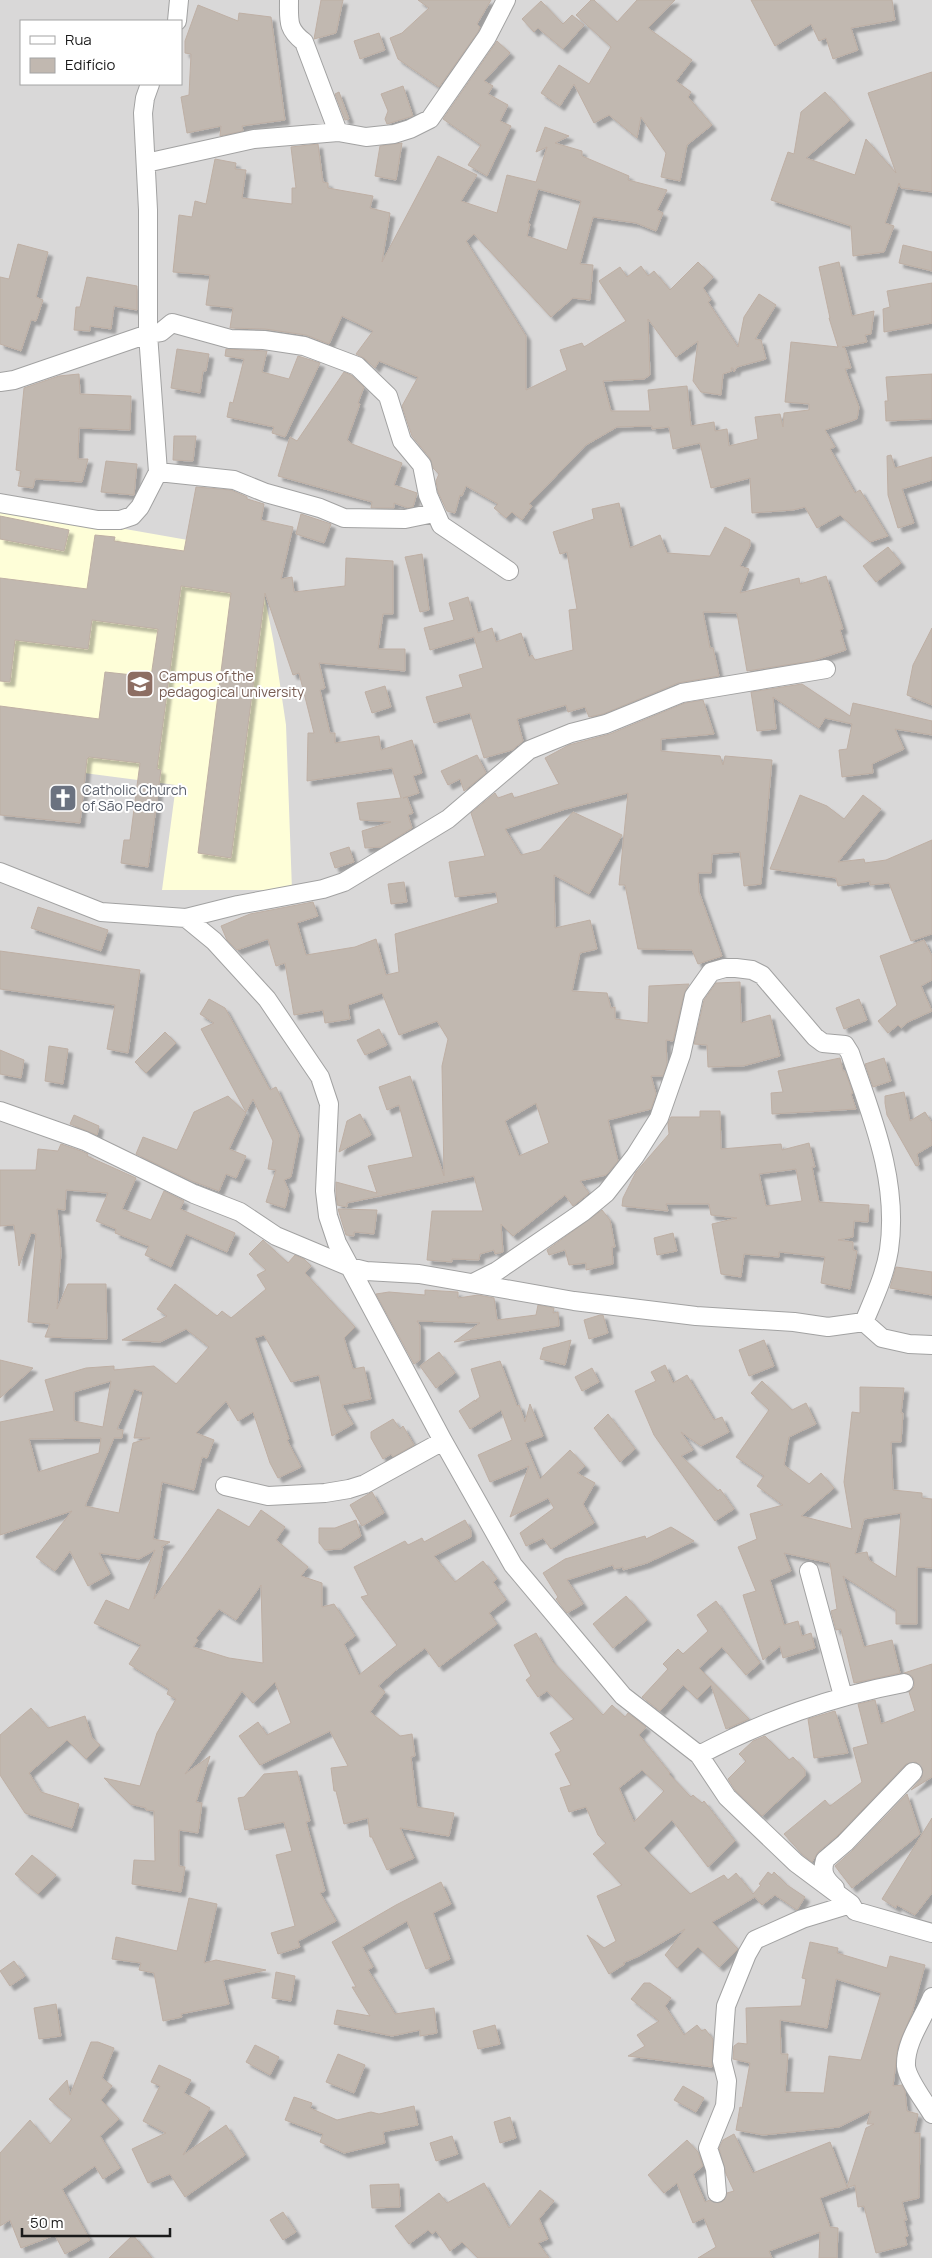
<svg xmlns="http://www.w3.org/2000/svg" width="932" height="2258" viewBox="0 0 932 2258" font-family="Manrope,sans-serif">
  <defs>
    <filter id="shadow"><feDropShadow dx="4.5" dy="4.5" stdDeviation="1" flood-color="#0004"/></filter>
  </defs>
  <rect width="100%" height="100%" fill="#ede9e1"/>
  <!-- residential -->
  <path fill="#d9d8d8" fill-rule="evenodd" d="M0,0H932V2258H0ZM21,21H181V84H21Z"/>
  <!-- education -->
  <path fill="#fefed8" d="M0,507L256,552L274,644L286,725L292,890H162L176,785L0,762Z"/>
  <!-- building -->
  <path fill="#c1b8b0" stroke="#beafa4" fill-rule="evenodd" filter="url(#shadow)" d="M321,0H343L336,33L314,39Z
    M418,0H491L477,24L480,27L478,32L439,87L398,59L390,38L402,33L429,8Z
    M591,0H594L617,22L637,0H675L648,28L692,60L676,81L691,92L688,97L712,125L687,145L680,181L661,177L666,153L641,117L637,138L609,115L594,123L574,84L560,106L541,93L559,65L589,84L611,47L576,15Z
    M751,0H892L895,20L851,28L858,50L833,59L826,38L819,41L811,24L775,46Z
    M541,1L563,24L572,15L584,25L563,49L538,28L534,32L522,19Z
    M198,5L238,21L239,13L271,17L285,120L242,126L243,131L220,136L221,126L187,133L181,97L189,95L191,54L185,53V41Z
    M379,33L385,50L360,59L354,41Z
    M497,41L510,53L484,81L493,86L488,94L508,105L500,121L511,126L487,176L468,165L481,145L443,119Z
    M932,72V192L901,188L899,183L885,223L894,226L884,252L853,256L851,226L771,200L788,152L794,154L801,112L825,92L850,120L806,158L855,175L866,139L896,173L868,93Z
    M403,86L413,116L387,124L385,119L388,111L381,94Z
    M339,92L349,119L345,120L335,94Z
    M545,127L569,136L555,143L582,151V156L629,176L628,180L667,190L657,210L663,213L656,231L636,223L593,217L580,264L593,265L590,300L573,298L551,317L474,234L466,241L526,336V390L567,370L560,350L582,343L584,347L626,321L599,281L620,267L627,277L641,266L648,276L654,271L670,290L698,262L713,277L703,288L711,300L708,302L738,347L744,317L759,294L776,305L755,339L761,340L766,359L737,367L734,372L733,368H731L732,371L723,374L721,395L701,392L693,381L698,341L676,357L648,319L650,375L644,379L603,381L611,411H650L648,390L687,386L691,426L714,422L715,431L727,429L729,446L758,439L755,417L780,414L783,427L784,413L809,410V404L785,402L791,342L838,347L829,318H830L819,267L839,262L852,316L874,311L871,334L865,335L867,342L842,347L845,348L851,368L845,369L859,407L857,419L825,430L835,447L830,449L855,493L860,490L888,536L870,542L840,515L817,528L805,507L793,510L752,513L750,478L711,488L700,443L673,449L669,427L652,429V426L617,427L586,445L529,504L532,506L522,520L512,512L506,518L494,508L498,504L466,486L462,496L460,495L455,513L447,511L438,492L436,481L439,474L433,468L430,458L412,436L402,406L418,377L379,361L375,368L364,358L356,354L373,331L342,316L329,344L306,335L265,329L230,328L233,308L206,305L210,275L173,272L179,215L192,217L195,201L206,204L215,159L236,163L235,169L246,170L242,198L292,204V188H296L291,147L318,144L323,182L328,183V188L373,196L370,208L390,213L382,262L438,156L477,175L461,201L497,213L507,175L536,182L547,147L536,152ZM538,189L581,201L567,250L527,236L530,224L528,223Z
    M402,143L396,180L375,176L380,146Z
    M18,244L48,252L36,297L43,300L36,321L31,320L21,351L0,344V277L9,279Z
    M903,245L932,252V271L899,263Z
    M87,277L137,286V310L114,306L111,329L90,326V331L74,330L76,307H80Z
    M932,283V323L884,332L883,309L890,307L887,291Z
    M177,349L209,354L206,371H203L200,393L171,388Z
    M226,349L267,351L262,372L289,379L298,356L320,363L285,437L272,433L274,427L227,417L230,402L233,403L244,359L225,356Z
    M344,372L351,375L364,387L358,403L360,404L347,440L352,444L402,463L394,485L417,493L413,507L408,508L394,503V508H371L372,502L278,476L290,437L297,441Z
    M79,374L80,394L131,396L130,430L79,428L78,459H88L82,482L35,479L33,488L18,486L21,471L16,470L24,388L59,376Z
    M932,374V419L886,421L885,401H888L886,377Z
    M174,436H196L193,461L173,460Z
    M891,455L895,468L932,457V480L902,489L914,523L898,528L888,495L887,456Z
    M106,461L137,464L134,495L101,492Z
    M196,487L231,490L247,497V499L264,504L261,520L293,527L281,579L292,577L294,592L345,586L346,558L393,561V614H383L378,649H405V671L319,663L325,688L320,690L330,733H335V743L379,736L381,750L412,740L422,773L413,776L419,793L403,798L407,797L413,813L408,815L412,828L382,847L365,848L362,831L391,822L360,820L357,803L401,798L392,768L307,781L308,733H314L299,673L293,675L265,593L231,858L198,853L231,593L181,586L157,769L161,770L148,867L121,863L124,840H130L140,763L89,757L87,759L80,823L0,815V706L99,719L105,672L151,677L158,629L92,620L88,649L15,640L10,682L0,681V578L87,589L95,535L115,537L114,541L184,551Z
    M619,503L630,548L660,535L667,553L710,556L725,527L750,540V546L740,566L749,569L740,593L799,578L800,584L826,576L843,629L840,630L846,650L812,661L747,671L737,613L703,612L710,648H713L719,676L678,683L603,714L589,717L585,707L568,712L566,705L517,719L523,741L512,750L484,758L470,713L434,723L426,697L463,687L459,675L483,668L474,637L430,650L424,628L454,620L449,603L468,597L478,633L492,628L496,642L521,633L529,657L532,655L535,660L573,650L569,610L577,609L567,552L560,554L553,532L594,519L592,509Z
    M301,514L331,524L324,543L296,534Z
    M0,516L69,530L64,551L0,539Z
    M888,547L901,563L876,582L863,566Z
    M422,554L429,610L420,612L405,557Z
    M932,628V705L907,695L913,665Z
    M802,684L850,716L853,703L932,721V735L895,729L904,749L872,764L873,773L842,777L839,750L847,749L852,724L825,718L819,728L773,697L776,729L757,731L751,692Z
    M385,686L391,707L372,713L365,692Z
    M703,700L714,734L661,739V751L720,756L723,765L725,756L772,760L761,884L744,886L740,852L712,854L711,873H698L699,892L722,956L698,964L692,950L638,949L625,885H619L628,793L566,809L505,829L521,855L540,850L573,812L622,835L589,894L554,875L555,928L590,920L597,949L580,953L572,991L607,993L611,1008L615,1007V1019L648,1023L649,986L689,984L684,994L673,1041L666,1040L667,1064L663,1076H651L656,1094L651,1109L608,1120L618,1161L606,1175L580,1181L589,1193L573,1206L565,1195L513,1236L501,1224L503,1252L495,1254L494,1250L480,1254L479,1260L452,1259V1262L427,1260L432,1211H483L474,1176L347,1203V1207L337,1205L336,1191V1182L377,1193L368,1166L413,1157L399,1105L387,1110L379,1087L410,1076L444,1176L442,1066L448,1039L437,1021L399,1035L382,993L348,1005L350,1019L325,1023L323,1010L294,1015L285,963L276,966L268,939L237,950L227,940L221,926L250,914L313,902L318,916L297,923L306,955L355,947L376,939L386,975L399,972L395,934L498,903L496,892L455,897L449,862L485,856L471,813L495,793L498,798L512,793L514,798L559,784L545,758L569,745L610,734L685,703ZM536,1103L549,1143L519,1156L505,1121Z
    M477,755L486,773L464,791L460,779L448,785L441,771Z
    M800,795L827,806L844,819L863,795L881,809L838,862L864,859L865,863L886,860L932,840V934L911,941L889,883L870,885V881L838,886L836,878L770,869Z
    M349,847L354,862L335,868L330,853Z
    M404,882L407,902L391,904L388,884Z
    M38,907L108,930L101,951L31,928Z
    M924,940L932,956V980L921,986L932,1011L908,1022L901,1028L898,1025L888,1033L878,1021L897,1005L880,956Z
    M0,951L140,970L128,1053L107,1049L115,1005L0,989Z
    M740,982L741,1023L770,1015L780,1056L743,1066L708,1067L707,1045L694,1044L704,1000L716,983Z
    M209,999L225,1008L270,1090L276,1087L299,1135L291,1177L284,1180L289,1191L285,1208L266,1202L276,1170L268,1169L273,1141L253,1099L246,1112L201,1029L214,1023L200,1014Z
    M859,999L867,1020L844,1029L836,1008Z
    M379,1029L387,1045L365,1055L357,1040Z
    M165,1032L176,1043L146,1073L135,1062Z
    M49,1046L68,1049L63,1084L45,1081Z
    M0,1050L24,1060L21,1078L0,1074Z
    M840,1058L843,1071H845L853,1093L851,1094L856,1109L772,1114L771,1093L783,1092L778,1071Z
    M884,1058L891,1081L873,1087L865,1064Z
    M904,1092L910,1121L925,1112L932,1123V1145L917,1154L919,1165L916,1166L887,1115L885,1103V1096Z
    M228,1096L246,1113L229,1149L246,1156L236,1178L226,1174L219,1191L192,1181L136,1154L143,1137L177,1150L194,1112Z
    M700,1111H720L721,1149L781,1144L782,1150L809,1143L815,1167H812L819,1202L869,1205L868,1222L854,1221L853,1237L838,1240L853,1242V1250L857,1251L850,1289L821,1283L825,1257L779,1252V1257L744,1254L741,1277L721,1274L712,1224L737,1218L711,1215L709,1204H666L668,1211L622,1206L623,1198L636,1172L669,1134L668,1123L671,1117H700ZM796,1169L802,1201L766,1206L759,1174Z
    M360,1114L371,1135L339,1152L347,1121Z
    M74,1115L99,1126L97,1135L70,1124Z
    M61,1144L81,1151L88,1154L87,1156L136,1178L122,1209L151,1220L164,1191L184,1201L180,1209L235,1233L227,1252L186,1234L171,1267L145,1255L149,1246L115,1233L116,1229L96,1221L108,1193L66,1190L65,1210L57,1209L61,1252L57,1309L68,1284H106L107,1339L45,1337L50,1324L28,1322L36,1234L31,1233L19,1266L14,1225L0,1226V1170H36L38,1149L58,1151Z
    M338,1209L377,1210L374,1234L354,1232V1236L346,1235Z
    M602,1210L610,1220L615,1247H612L613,1264L586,1270V1263L569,1265L565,1250L549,1255L547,1250Z
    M673,1233L677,1251L657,1255L654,1238Z
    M263,1240L288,1263L295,1255L304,1259L311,1266L305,1273L355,1327L344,1338L353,1369L364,1367L371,1399L342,1405L353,1424L332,1436L319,1375L291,1382L264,1335L255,1338L289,1439L287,1440L301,1467L278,1478L270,1463L253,1412L238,1421L226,1401L196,1433L214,1440L207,1458L202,1457L194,1490L162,1482L153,1539L170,1542L161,1547L163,1548L154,1599L218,1509L249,1527L261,1510L285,1527L276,1540L308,1567L301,1576L322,1583V1607L334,1604L355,1636L344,1644L359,1675L397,1645L361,1597L368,1595L354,1567L405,1541L408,1545L422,1538L424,1542L465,1520L471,1531V1537L434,1556L455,1582L483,1561L497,1579L493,1582L506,1600L489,1613L497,1624L439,1667L425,1648L396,1670L378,1686L385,1692L370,1712L400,1736L412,1734L415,1756L411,1757L417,1807L454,1813L449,1836L400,1828L414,1858L387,1870L372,1837H370L368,1818L344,1824L336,1791H334L331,1768L348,1766L330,1731L260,1765L239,1736L258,1722L267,1735L291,1723L275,1682L253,1703L242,1691L185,1774L210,1756L196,1802L202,1803L198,1833L179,1830V1866L185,1867L181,1892L132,1884L134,1860L155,1861L154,1811L146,1810V1808L130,1804L104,1778L140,1786L157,1733L176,1699L167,1694L169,1689L129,1664L141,1645L94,1623L106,1600L129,1610L155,1550L139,1559L99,1553L110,1574L88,1586L70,1551L55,1571L36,1557L72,1511L0,1535V1422L54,1411L45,1380L86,1368L114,1366V1370L154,1366L176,1384L209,1347L186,1329L160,1342L122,1340L167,1316L157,1309L175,1284L217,1316L222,1311L231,1318L266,1289L257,1275L266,1270L249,1254ZM111,1381L103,1427L74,1421V1392ZM134,1389L143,1392L134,1438H150L133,1443L119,1513L85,1506L114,1438H122L123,1430L117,1429ZM101,1438L99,1453L38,1472L29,1439ZM261,1585L263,1663L229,1658L193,1647L198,1640L196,1638L219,1609L236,1620Z
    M896,1267L932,1272V1295L890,1288Z
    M425,1290L458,1292V1298L478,1295L494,1298L497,1320L536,1315L538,1305L554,1308L553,1313L558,1312L559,1326L454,1342L480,1323L417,1321L420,1326V1360L414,1364L376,1294L389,1292L425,1295Z
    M600,1315H603L608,1333L589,1339L584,1320Z
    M571,1340L565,1365L540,1359L543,1348Z
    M764,1340L774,1366L749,1376L739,1350Z
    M439,1352L455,1373L436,1388L420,1366Z
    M0,1360L33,1368L0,1398Z
    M500,1361L517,1406L519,1405L525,1422L530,1404L543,1436L525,1443L540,1479L570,1450L585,1466L577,1473L595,1483L583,1504L594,1523L551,1549L543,1538L526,1546L520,1533L554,1508L548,1498L510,1517L529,1466L490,1482L478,1455L512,1440L501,1410L470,1429L459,1411L475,1400L476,1402V1400L480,1397L471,1369Z
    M665,1365L673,1383L687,1375L714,1420L722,1417L729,1432L701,1446L681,1432L693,1450L681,1456L718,1491L720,1489L734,1509L715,1521L654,1435L635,1391L656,1381L651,1372Z
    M592,1368L599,1382L582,1391L575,1377Z
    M762,1381L792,1410L806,1403L816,1424L789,1437L784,1465L809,1484L821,1473L834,1488L801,1516L852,1529L844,1482L852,1412L860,1413V1387L904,1388L901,1413H903L901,1442H891L893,1490L922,1493V1498L932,1499V1568L917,1567V1624H896V1610L843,1576L864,1647L892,1640L900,1673L854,1683L841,1629L836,1630L831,1611L837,1609L830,1563L784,1553L791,1571L770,1580L784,1625L798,1621L802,1636L811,1633L815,1648L783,1658L780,1646L763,1660L743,1595L756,1591L738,1547L757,1539L750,1514L783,1505L757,1486L764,1476L736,1457L769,1410L751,1393ZM901,1513L896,1577L869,1560L867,1552L855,1554L864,1519Z
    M608,1414L635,1449L620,1462L594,1428Z
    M393,1419L400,1429L403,1426L414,1445L393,1457L391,1454L383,1459L371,1438V1432Z
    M372,1492L384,1513L362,1526L350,1505Z
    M356,1520L361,1536L341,1549L325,1550L319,1543V1528H335Z
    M671,1527L694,1541L647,1563L623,1570V1567L614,1569L613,1565L567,1580L583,1604L567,1613L556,1599L558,1597L543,1573L565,1559L645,1536L646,1539Z
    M626,1596L647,1620L613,1648L593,1624Z
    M716,1601L760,1663L746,1675L722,1647L699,1668L749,1719L726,1729L711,1685L697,1699L683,1685L660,1711L642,1697L668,1669L663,1664L678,1649L683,1654L708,1631L697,1615Z
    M536,1633L552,1661L603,1715L612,1705L625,1717L628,1713L646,1727L639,1735L670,1773L669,1774L691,1797L693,1795L702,1803L704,1801L735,1841L708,1867L672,1820L644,1848L690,1894L724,1875L728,1880L736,1873L753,1894L761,1885L759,1884L768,1872L772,1875L774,1872L787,1885L805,1897L797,1910L775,1895L762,1905L755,1897L712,1922L738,1949L719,1967L698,1947L677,1968L665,1955L685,1929L639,1956L623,1963L625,1964L609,1974L587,1935L604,1948L616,1941L597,1896L622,1885L593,1854L606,1843L598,1835L586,1807L569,1812L560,1788L571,1785L555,1754L561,1751L550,1733L574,1719L547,1691L538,1697L526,1680L531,1676L514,1645ZM642,1770L664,1791L634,1822L619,1788Z
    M932,1664V1777L911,1790L921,1779L923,1770L916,1762L906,1764L838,1835L818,1852L812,1862L802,1854L784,1834L825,1800L830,1806L862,1782L853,1748L868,1744L858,1704L875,1700L881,1724L915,1711L909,1692L914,1687V1680L912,1676L904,1673Z
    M31,1708L48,1728L85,1716L92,1738L100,1745L86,1759L67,1740L29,1773L41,1792L79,1804L72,1828L25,1813L0,1775V1735Z
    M835,1711L848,1753L814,1758L808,1719Z
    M765,1736L789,1760L793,1757L805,1770V1776L762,1816L735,1790L728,1779L746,1761L739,1754L753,1741Z
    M297,1771L310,1821L306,1822L325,1891L320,1893L336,1921L298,1941L300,1947L278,1954L271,1933L295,1926L276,1855L292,1851L284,1822L245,1830L238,1798L244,1797L264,1774Z
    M907,1794L920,1834L852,1888L835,1866L853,1850Z
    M932,1818V1893L915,1915L897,1905L896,1908L882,1899Z
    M32,1855L56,1875L38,1894L15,1874Z
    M441,1882L451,1904L433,1913L450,1959L426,1969L407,1921L362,1947L373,1967L368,1970L395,2014L434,2008L437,2033L420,2036V2030L392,2036L334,2024L337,2010L370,2016L352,1987H356L332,1942L396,1905Z
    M189,1898L217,1904L204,1963L216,1960L266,1970L223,1980L229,2004L181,2014L182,2017L163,2021L154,1973L139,1970L141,1963L112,1959L116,1937L177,1951Z
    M810,1942L838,1948L837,1953L887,1968L890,1956L925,1965L912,2013L898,2046L893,2086L902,2085L905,2091L907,2111L918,2114L914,2133H920L919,2198L902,2202L907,2220H904L908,2236L905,2237L907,2245L876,2253L864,2206L858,2207L855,2185L820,2198L830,2227L838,2228L837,2258H819L820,2232L769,2251L772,2258H698L716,2247L704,2218L693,2223L677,2183L664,2193L648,2175L687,2140L698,2152L703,2166L693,2174L705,2202L710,2200L718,2203L723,2201L727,2193L734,2191L726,2174L719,2148L723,2140L734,2134L753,2173L830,2142L847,2187L866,2128L874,2124H867L871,2111L839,2127L763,2135L736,2130L740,2107L742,2108L750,2063L733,2059L734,2046L738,2043L747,2044L746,2008L801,2006L806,1979L802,1978ZM836,1979L881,1993L861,2060L829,2056L824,2093L785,2092L788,2054H781L780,2020L827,2028Z
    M14,1961L25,1976L10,1986L0,1971Z
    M276,1972L295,1976L291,2001L272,1998Z
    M644,1983H650L671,1998L665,2006L684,2035L697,2025L702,2031L705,2029L713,2039L712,2067L628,2056L645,2046L637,2035L659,2021L631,1999Z
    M56,2004L61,2036L39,2039L34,2008Z
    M495,2025L500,2044L478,2049L473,2031Z
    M91,2042H98L114,2048L102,2078L112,2086L101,2100L119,2119L100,2136L120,2168L103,2179L95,2166L62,2189L90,2240L65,2254L55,2235L21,2248L10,2220L0,2226V2153L30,2120L50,2144L72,2119L49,2099L67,2080L70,2095Z
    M255,2045L279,2057L270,2075L246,2062Z
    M338,2054L365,2065L354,2093L326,2082Z
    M159,2065L191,2080L184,2093L210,2108L183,2155L226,2125L245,2155L185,2197L170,2174L148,2183L132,2149L166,2133L143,2121L160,2086L151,2082Z
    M683,2086L704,2098L696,2112L674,2100Z
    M294,2097L312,2103L310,2108L337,2120L371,2112L379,2114L414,2106L418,2125L383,2132L385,2143L344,2153L320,2142L323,2134L285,2120Z
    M510,2117L516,2138L500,2143L494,2122Z
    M452,2136L458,2154L436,2161L430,2143Z
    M484,2183L509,2228L540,2190L554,2201L539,2219L548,2239L538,2243L549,2258H478L462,2242L450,2251L436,2231L432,2234L428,2230L409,2244L395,2226L439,2193L447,2203Z
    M399,2184L400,2207L372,2208L370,2185Z
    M283,2212L296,2232L283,2240L270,2220Z
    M133,2235L152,2258H109Z"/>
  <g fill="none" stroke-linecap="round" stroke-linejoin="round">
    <defs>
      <path id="minor" d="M289,0C289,21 287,29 304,42L338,132
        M177,21L179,0
        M146,163L254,139L338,132L366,137L394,134L410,129L430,119L487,37L506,0
        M0,382L14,380L148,334L161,332L172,323L230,339L264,340L304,346L357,366L388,396L402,441L422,465L428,495L441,525L509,571
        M158,472L234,480L266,493L320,508L344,518L405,519L434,513
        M0,503L98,520H120L132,516L140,507L158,472L148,334V210L143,113L145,98L150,84
        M0,872L101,912L186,918L214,941L267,999L320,1077L329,1104L325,1191L328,1216L337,1243L443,1441L513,1565L623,1696L699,1755L727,1797L796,1863L851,1904L855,1911L932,1933
        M186,918L238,905L323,889L344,882L448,819L529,750L571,733L606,724L682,693L826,669
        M0,1111L85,1141L194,1194L240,1212L276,1236L350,1267L366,1271L419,1274L574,1301L696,1316L794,1322L828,1327L864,1322L882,1338L909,1344L932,1345
        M475,1282L497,1271L583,1212L606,1193L635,1156L659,1118L681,1055L694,996L711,972L725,968H736L752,970L762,975L815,1037L823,1043L845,1045L850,1053C872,1117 899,1181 889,1250C885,1275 874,1298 864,1322
        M225,1486L268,1496L325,1493L349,1489L365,1484L443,1441
        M809,1571L843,1696
        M699,1755C766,1720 830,1697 904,1683
        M835,1888C825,1879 821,1873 825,1860L845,1843L913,1772
        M932,1997C923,2019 905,2042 906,2066C907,2079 925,2102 932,2114
        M717,2193L715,2169L708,2148L725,2106L727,2081L722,2061L726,2006L747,1954L755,1940L802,1919L851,1904"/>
    </defs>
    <!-- minor casing -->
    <use href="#minor" stroke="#a2a2a2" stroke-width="20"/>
    <!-- minor -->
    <use href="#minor" stroke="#fff" stroke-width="18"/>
  </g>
  <!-- icons -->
  <defs>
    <symbol id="university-square" viewBox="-11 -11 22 22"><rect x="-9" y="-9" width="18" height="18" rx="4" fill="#8d6e63" stroke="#fff"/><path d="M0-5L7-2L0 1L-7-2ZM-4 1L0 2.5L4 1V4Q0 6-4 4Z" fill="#fff"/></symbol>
    <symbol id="church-square" viewBox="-11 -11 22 22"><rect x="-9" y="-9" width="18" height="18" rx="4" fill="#6b7280" stroke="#fff"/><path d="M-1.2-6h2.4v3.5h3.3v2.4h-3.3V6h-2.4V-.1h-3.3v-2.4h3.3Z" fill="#fff"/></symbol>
  </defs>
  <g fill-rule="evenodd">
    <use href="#university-square" x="124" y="668" width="32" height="32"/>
    <use href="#church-square" x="47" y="782" width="32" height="32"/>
  </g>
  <g text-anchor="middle" stroke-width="4" stroke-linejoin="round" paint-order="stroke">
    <!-- education labels -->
    <g font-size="14" fill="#785e54" stroke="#fff" text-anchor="start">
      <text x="159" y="681">Campus of the<tspan x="159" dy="16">pedagogical university</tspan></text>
    </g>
    <!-- worship labels -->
    <g font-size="14" fill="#5b616d" stroke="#fff" text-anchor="start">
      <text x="82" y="795">Catholic Church<tspan x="82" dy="16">of São Pedro</tspan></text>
    </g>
  </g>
  <!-- legend -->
  <rect x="20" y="20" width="162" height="65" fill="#ffffff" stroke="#a4a4a4"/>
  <rect x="30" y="36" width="25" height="8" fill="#ffffff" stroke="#a4a4a4"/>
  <text x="65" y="45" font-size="15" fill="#1b1b1b">Rua</text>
  <rect x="30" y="58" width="25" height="15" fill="#c1b8b0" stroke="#a4a4a4"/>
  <text x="65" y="70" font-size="15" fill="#1b1b1b">Edifício</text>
  <!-- scale -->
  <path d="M22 2228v8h148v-8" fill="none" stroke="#1b1b1b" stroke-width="2.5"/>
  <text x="30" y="2228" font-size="15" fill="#1b1b1b" stroke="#ffffff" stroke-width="4" paint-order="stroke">50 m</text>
</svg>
